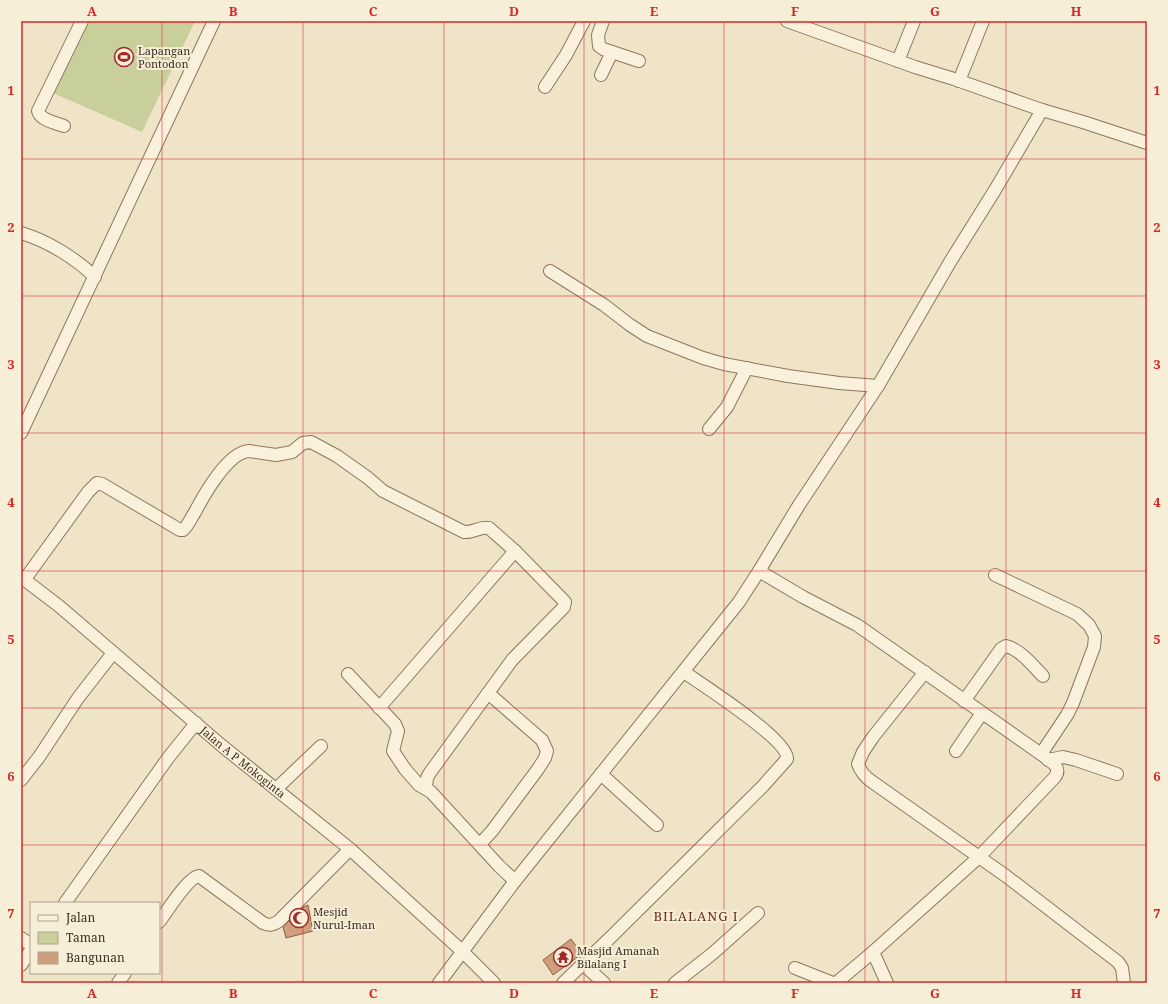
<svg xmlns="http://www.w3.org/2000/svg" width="1168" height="1004" viewBox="0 0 1168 1004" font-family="'Noto Serif',serif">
  <rect width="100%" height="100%" fill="#f0e4c8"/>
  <!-- green -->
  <path fill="#c9cf9b" d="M88,21H195L142,132L53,93Z"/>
  <!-- building -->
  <path fill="#cf9f7d" stroke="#8d5f41" d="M308,905L313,931L286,938L283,927L303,907Z
    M571,939L582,954L553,975L543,960Z"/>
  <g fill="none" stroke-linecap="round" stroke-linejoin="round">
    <defs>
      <g id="minor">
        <path d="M787,21L915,67L954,79L1042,110L1083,122L1147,143"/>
        <path d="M612,52L639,61"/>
        <path d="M898,61L914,21"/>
        <path d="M601,75L612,52L603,49L599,46L598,35L603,21"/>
        <path d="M959,81L983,21"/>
        <path d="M545,87L566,55L584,21"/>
        <path d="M64,126C56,123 40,120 38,111L82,21"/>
        <path d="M21,233C48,241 75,258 95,277"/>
        <path d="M550,271L604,305L630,325L647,336L703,358L724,364L788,376L839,383L878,386"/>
        <path d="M709,429L727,407L747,368"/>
        <path d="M21,433L214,21"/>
        <path d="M759,571L803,597L857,625L1041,754C1048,760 1063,766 1055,777L979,857L873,952L836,983"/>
        <path d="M995,575L1077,614L1089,625L1095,636L1094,647L1073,703L1067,715L1041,754"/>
        <path id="s1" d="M21,577L59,606L221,745L350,849L462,951L494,983"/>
        <path d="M25,579L88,492L97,483L102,484L180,530H183C188,526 191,518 195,512C204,495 228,452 249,451L276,455L292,452L303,443L311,442L337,456L368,478L383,491L464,532C474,533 479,526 489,528L515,551L565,602L564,607L512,660L429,774L427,778L426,788"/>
        <path d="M925,672L873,737L863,752L858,764C861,772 864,776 871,781L1006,876L1118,962L1122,968L1124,983"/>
        <path d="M348,674L395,724L398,731L393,751L405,769L419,785L431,792L499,866L515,881"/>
        <path d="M964,701L1001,649L1006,646C1021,650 1033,666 1043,676"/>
        <path d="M379,708L515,551"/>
        <path d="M956,751L982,713"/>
        <path d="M1048,760L1063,757L1076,760L1117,774"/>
        <path d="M601,774L657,825"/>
        <path d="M21,780L39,757L78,698L113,653"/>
        <path d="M276,789L321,746"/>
        <path d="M480,844L492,831L538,769L545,758L547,751L542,740L488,693"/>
        <path d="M65,903L168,758L196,723"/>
        <path d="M159,922C166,913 188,877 199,876L263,923C269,926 273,925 279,921L350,849"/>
        <path d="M21,938L31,945"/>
        <path d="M873,952L887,983"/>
        <path d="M583,964L604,983"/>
        <path d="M21,965L31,950"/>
        <path d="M795,968L833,983"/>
        <path d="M118,983L125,973"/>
        <path d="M439,983L515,881L739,602L759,571L799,505L878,386L950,262L995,190L1042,110"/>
        <path d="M563,983L613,935L763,786L787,759C789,740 701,684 684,672"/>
        <path d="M675,983L712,954L758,913"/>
      </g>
    </defs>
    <!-- minor casing -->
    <use href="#minor" stroke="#8d765c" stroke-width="14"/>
    <!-- minor -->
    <use href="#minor" stroke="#faf1dc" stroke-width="12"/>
  </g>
  <!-- grid -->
  <path fill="none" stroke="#d62828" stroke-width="1" stroke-opacity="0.55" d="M162,21V983M303,21V983M444,21V983M584,21V983M724,21V983M865,21V983M1006,21V983M21,159H1147M21,296H1147M21,433H1147M21,571H1147M21,708H1147M21,845H1147"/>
  <!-- icons -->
  <defs>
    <symbol id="stadium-ring" viewBox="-11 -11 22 22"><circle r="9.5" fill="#f7eed8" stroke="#9e2a2b" stroke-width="1.5"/><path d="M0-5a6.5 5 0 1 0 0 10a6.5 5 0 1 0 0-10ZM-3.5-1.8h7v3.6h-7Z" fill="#9e2a2b"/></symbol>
    <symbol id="mosque-ring" viewBox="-11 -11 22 22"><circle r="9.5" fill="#f7eed8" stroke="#9e2a2b" stroke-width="1.5"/><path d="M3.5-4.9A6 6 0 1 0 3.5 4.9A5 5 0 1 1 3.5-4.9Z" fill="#9e2a2b"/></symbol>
    <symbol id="temple-ring" viewBox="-11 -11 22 22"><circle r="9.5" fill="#f7eed8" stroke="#9e2a2b" stroke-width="1.5"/><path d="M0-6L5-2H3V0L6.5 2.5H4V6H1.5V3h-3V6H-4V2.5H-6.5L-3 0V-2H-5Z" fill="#9e2a2b"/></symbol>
  </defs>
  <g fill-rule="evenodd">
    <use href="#stadium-ring" x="113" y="46" width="22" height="22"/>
    <use href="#mosque-ring" x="288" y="907" width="22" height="22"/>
    <use href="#temple-ring" x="552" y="946" width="22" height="22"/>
  </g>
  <g text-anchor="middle" stroke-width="4" stroke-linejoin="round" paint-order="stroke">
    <!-- poi labels -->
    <g font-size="11" fill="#3d2e20" stroke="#f7eed8" text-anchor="start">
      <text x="138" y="55">Lapangan<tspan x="138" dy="13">Pontodon</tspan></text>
      <text x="313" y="916">Mesjid<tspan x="313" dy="13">Nurul-Iman</tspan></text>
      <text x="577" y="955">Masjid Amanah<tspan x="577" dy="13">Bilalang I</tspan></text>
    </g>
    <!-- street labels -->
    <g font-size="11" fill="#3d2e20" stroke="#f7eed8">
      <text dy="4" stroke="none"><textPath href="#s1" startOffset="289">Jalan A P Mokoginta</textPath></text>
    </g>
    <!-- quarter labels -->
    <g font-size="13" letter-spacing="1" fill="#6b2e1e" stroke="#f7eed8">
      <text x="696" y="921">BILALANG I</text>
    </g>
  </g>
  <!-- border -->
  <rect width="1168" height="1004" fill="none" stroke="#f7eed8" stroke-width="44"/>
  <!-- legend -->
  <rect x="30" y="902" width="130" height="72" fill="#f7eed8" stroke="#ada18e"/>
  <rect x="38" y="915" width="20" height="6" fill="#faf1dc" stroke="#ada18e"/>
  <text x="66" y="922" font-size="12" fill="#3d2e20">Jalan</text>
  <rect x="38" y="932" width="20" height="12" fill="#c9cf9b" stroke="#ada18e"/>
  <text x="66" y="942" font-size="12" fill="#3d2e20">Taman</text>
  <rect x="38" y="952" width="20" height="12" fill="#cf9f7d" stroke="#ada18e"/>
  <text x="66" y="962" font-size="12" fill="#3d2e20">Bangunan</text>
  <rect x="22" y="22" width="1124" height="960" fill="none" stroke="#d62828" stroke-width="1.5"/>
  <g font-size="13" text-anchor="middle" font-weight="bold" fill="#d62828">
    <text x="92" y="16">A</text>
    <text x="233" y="16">B</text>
    <text x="373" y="16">C</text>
    <text x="514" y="16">D</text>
    <text x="654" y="16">E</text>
    <text x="795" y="16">F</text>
    <text x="935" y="16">G</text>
    <text x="1076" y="16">H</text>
    <text x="11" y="95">1</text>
    <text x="1157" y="95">1</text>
    <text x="11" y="232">2</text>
    <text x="1157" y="232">2</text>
    <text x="11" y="369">3</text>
    <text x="1157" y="369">3</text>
    <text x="11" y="507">4</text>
    <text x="1157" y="507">4</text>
    <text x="11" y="644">5</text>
    <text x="1157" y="644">5</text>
    <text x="11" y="781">6</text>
    <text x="1157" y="781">6</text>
    <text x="11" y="918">7</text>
    <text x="1157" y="918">7</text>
    <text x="92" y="998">A</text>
    <text x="233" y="998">B</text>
    <text x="373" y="998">C</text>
    <text x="514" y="998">D</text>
    <text x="654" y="998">E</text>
    <text x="795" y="998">F</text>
    <text x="935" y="998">G</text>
    <text x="1076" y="998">H</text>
  </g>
</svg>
